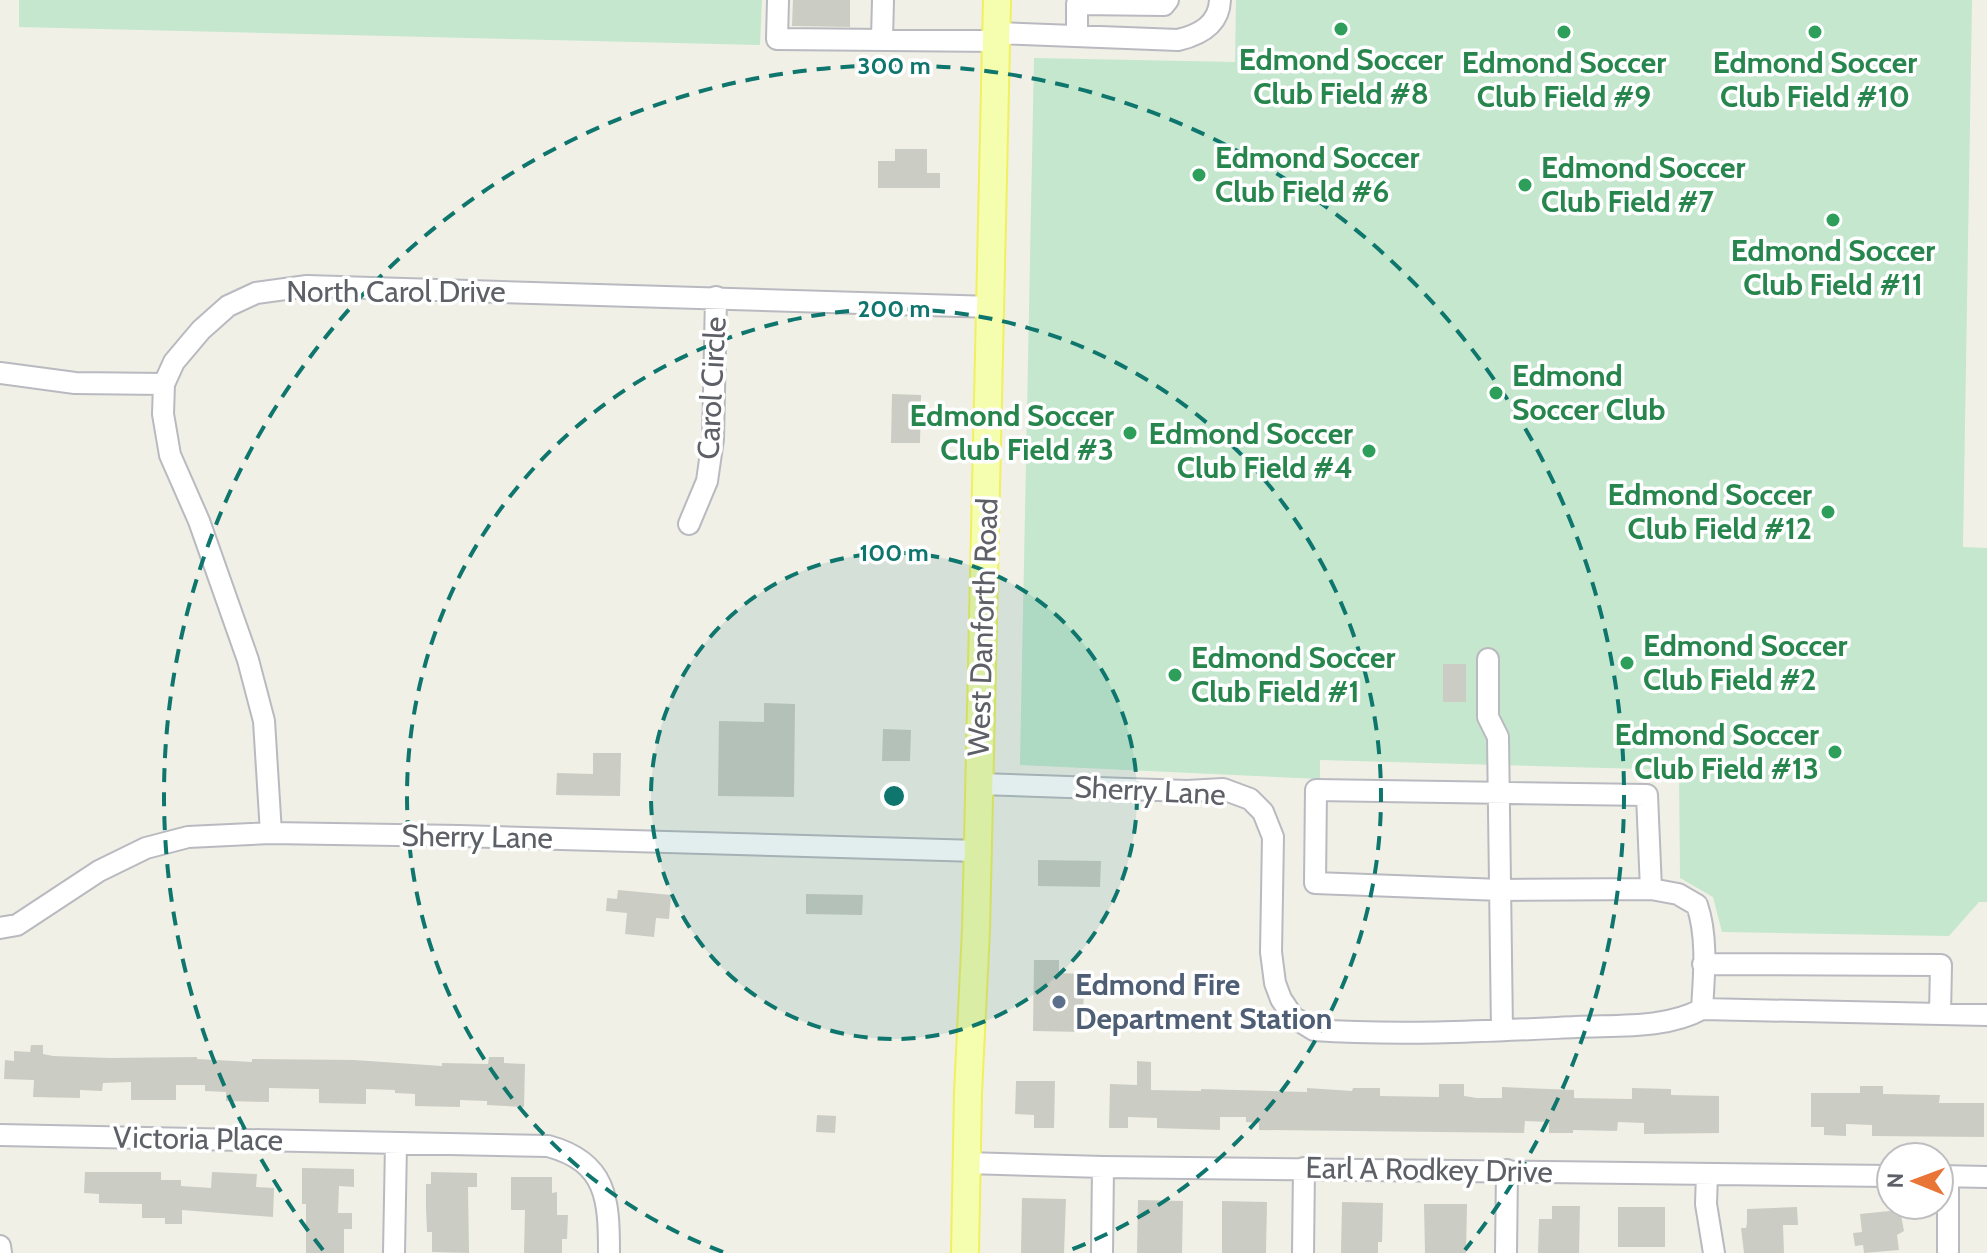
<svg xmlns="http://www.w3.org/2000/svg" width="1987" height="1253" viewBox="0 0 1987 1253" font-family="Cabin,sans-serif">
  <rect width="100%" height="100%" fill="#f0f0e7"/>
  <!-- green -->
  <path fill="#c4e7ce" d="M19,0H762L760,45L19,27Z
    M1236,0H1972L1963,547L1987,548V902H1979L1949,936L1722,932L1713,897L1680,878L1679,770L1320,760V779L1020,765L1034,58L1235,62Z"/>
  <!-- building -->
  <path fill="#cbccc3" d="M793,0H850V27L792,26Z
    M895,149H927V173H940V188H878V161H895Z
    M892,394L921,395L920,443H891Z
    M1443,664H1466V702H1443Z
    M764,703L795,704L794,797L718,796L719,721L764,722Z
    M883,729L911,730L910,761H882Z
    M593,753H621L620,796L556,795L557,773L593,774Z
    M1038,860L1101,861L1100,887L1038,886Z
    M618,890L671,895L669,919L656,918L654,937L625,934L627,913L606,911L607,898L617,899Z
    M806,894L863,895L862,915L806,914Z
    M1034,960H1059V973L1084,974L1083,1032L1033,1031Z
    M31,1045H43V1054L53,1056L110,1058L197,1057V1059L252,1062V1059L354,1060L442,1066V1063L488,1064L489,1057H504V1063L525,1064L524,1107L487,1105V1101L460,1100V1107L415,1106V1094L395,1093V1090L366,1089V1104L319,1103V1089L269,1088V1102L226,1101V1092L205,1091V1085H176V1100H131V1082L103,1083L102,1091L80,1090V1098L33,1097L34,1080L4,1079L5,1060L14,1061V1051L30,1052Z
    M1137,1061L1151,1062V1090L1201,1091V1089L1307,1092V1088L1352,1091L1353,1088H1380V1096L1439,1097V1084H1464V1096L1477,1098H1502V1087L1574,1090V1098L1632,1099V1088L1671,1089V1095L1719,1096V1133L1644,1134V1123L1618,1122L1617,1131L1573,1130V1133H1549V1122L1525,1121L1524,1133L1259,1130V1123L1246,1122V1117H1220V1130L1157,1128V1118L1128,1117V1128H1109L1110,1084L1137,1085Z
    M1016,1081H1055L1054,1128H1034V1115L1015,1114Z
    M1860,1086H1883V1094L1940,1095L1939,1103H1984V1137L1872,1136V1125L1846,1124V1136L1824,1135V1127H1811V1093H1860Z
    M817,1115L836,1116L835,1133L816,1132Z
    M302,1168L354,1169V1187L339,1186L338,1213H352V1229H344V1253H306V1204H302Z
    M85,1172H161V1180H181V1186L211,1188L212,1172L257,1174L256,1187L274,1188L273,1217L182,1210V1224H165V1218H142V1204L99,1203V1194L84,1193Z
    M431,1172L477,1173V1187H468L469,1253L432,1252V1232H427L426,1208V1184H431Z
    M511,1177H552V1193L557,1192V1215H568L567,1239H562V1253H524L525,1210H511Z
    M1022,1198L1066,1199L1064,1253H1021Z
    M1138,1200L1183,1201L1182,1253H1137Z
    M1222,1201L1267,1202L1266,1253H1222Z
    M1342,1202L1383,1203L1382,1242H1378V1253H1341Z
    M1424,1204H1467L1466,1253H1425Z
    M1552,1206H1580L1579,1253H1538L1539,1219H1552Z
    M1618,1207H1665V1247H1618Z
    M1797,1207L1798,1225H1783L1784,1253H1744L1741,1228H1746L1747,1223V1209Z
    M1900,1210L1904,1231L1897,1235L1899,1250L1864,1253L1863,1245L1855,1246L1853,1233L1862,1232L1860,1214Z"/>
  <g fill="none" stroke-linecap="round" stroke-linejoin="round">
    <defs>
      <path id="minor" d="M778,0L777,39L997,41
        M997,33L1178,40C1199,35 1219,25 1220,0
        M1077,36V4L1164,5L1168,0
        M882,39L883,0
        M0,373L75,383L164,384
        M689,524L707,481L713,439L716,297
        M1488,659V717L1498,737L1502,1030
        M979,784L1187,791L1223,789L1250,799L1263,812L1273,837L1271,952L1275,983L1281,999L1293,1017L1314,1030C1401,1036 1490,1031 1576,1027C1617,1025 1666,1029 1702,1009L1987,1015
        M1316,790L1647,795L1651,889L1501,890L1315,883Z
        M271,833L264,721L248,660L199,521L170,455L163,414L164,384L174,362L201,330L228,306L256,293L307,286L992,307
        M1651,889L1678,894L1697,905C1708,937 1704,976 1702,1009
        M0,928L17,925L99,871L146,848L188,837L271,833L460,836L978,851
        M1703,964L1941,965L1940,1014
        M0,1135L548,1146C607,1162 609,1199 609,1253
        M966,1163L1103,1167L1891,1176
        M1707,1174L1706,1204L1714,1253
        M1939,1176L1987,1177
        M1948,1176V1253
        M0,1246L1,1253
        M394,1253L396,1144
        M1102,1253L1103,1167
        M1303,1253L1304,1168
        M1506,1253L1507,1170"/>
      <path id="major" d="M965,1253L968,1093L976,930L997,0"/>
    </defs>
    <!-- minor casing -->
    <use href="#minor" stroke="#b9bac0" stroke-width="24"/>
    <!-- major casing -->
    <use href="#major" stroke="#f0f060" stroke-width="30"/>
    <!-- minor -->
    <use href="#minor" stroke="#fff" stroke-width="20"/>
    <!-- major -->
    <use href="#major" stroke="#f5feae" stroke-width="26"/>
  </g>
  <!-- distance rings -->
  <circle cx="894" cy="796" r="243" fill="#0f766e" fill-opacity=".12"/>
  <g fill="none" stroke="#0f766e" stroke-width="4" stroke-dasharray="14 10">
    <circle cx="894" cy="796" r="243"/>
    <path d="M723 1252A487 487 0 1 1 1065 1252"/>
    <path d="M323 1250A730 730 0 1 1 1465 1250"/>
  </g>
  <!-- markers -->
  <g fill="#2e9e5b" stroke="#fff" stroke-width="3">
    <circle cx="1341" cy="29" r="8"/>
    <circle cx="1564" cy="32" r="8"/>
    <circle cx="1815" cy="32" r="8"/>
    <circle cx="1199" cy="175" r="8"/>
    <circle cx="1525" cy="185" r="8"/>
    <circle cx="1833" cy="220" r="8"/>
    <circle cx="1496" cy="393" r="8"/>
    <circle cx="1130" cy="433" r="8"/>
    <circle cx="1369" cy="451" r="8"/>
    <circle cx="1828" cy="512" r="8"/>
    <circle cx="1627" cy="663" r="8"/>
    <circle cx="1175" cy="675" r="8"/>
    <circle cx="1835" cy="752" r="8"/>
  </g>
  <circle fill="#5c6f8a" stroke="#fff" stroke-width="3" cx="1059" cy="1002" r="8"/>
  <g text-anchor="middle" stroke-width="7" stroke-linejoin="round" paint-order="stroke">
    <!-- leisure labels -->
    <g font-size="30" font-weight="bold" fill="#27864d" stroke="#fff" text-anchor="start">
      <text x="1341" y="70" text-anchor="middle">Edmond Soccer<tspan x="1341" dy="34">Club Field #8</tspan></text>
      <text x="1564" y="73" text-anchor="middle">Edmond Soccer<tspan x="1564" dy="34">Club Field #9</tspan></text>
      <text x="1815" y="73" text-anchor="middle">Edmond Soccer<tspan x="1815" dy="34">Club Field #10</tspan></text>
      <text x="1215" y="168">Edmond Soccer<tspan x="1215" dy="34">Club Field #6</tspan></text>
      <text x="1541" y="178">Edmond Soccer<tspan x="1541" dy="34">Club Field #7</tspan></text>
      <text x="1833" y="261" text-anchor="middle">Edmond Soccer<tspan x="1833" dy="34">Club Field #11</tspan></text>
      <text x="1512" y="386">Edmond<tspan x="1512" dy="34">Soccer Club</tspan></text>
      <text x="1114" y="426" text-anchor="end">Edmond Soccer<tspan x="1114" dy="34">Club Field #3</tspan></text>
      <text x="1353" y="444" text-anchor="end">Edmond Soccer<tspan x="1353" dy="34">Club Field #4</tspan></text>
      <text x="1812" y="505" text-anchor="end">Edmond Soccer<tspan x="1812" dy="34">Club Field #12</tspan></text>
      <text x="1643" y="656">Edmond Soccer<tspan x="1643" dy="34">Club Field #2</tspan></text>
      <text x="1191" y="668">Edmond Soccer<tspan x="1191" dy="34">Club Field #1</tspan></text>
      <text x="1819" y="745" text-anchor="end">Edmond Soccer<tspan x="1819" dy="34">Club Field #13</tspan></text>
    </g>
    <!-- street labels -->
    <g font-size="30" fill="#5e6067" stroke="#fff">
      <text x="396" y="302">North Carol Drive</text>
      <text transform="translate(712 388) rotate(-87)" y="10">Carol Circle</text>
      <text transform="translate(983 627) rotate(-88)" y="10">West Danforth Road</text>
      <text transform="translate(1150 791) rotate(3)" y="10">Sherry Lane</text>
      <text transform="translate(477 837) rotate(1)" y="10">Sherry Lane</text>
      <text transform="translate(198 1139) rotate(1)" y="10">Victoria Place</text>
      <text transform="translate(1429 1170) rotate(1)" y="10">Earl A Rodkey Drive</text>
    </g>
    <!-- service labels -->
    <g font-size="30" font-weight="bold" fill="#4e5e75" stroke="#fff" text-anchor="start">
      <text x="1075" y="995">Edmond Fire<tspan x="1075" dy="34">Department Station</tspan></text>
    </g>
  </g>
  <circle cx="894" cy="796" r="12" fill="#0f766e" stroke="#fff" stroke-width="4"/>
  <g font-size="24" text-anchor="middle" font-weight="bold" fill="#0f766e" stroke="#fff" stroke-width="7" stroke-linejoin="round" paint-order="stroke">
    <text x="894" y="74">300 m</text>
    <text x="894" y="317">200 m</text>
    <text x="894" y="561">100 m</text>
  </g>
  <!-- north arrow -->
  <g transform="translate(1915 1181) rotate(271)"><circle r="38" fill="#ffffff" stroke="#bfbfc2" stroke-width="2"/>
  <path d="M0-6L14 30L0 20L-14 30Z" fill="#e87536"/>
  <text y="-12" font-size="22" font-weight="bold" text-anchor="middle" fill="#5e6067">N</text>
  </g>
</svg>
